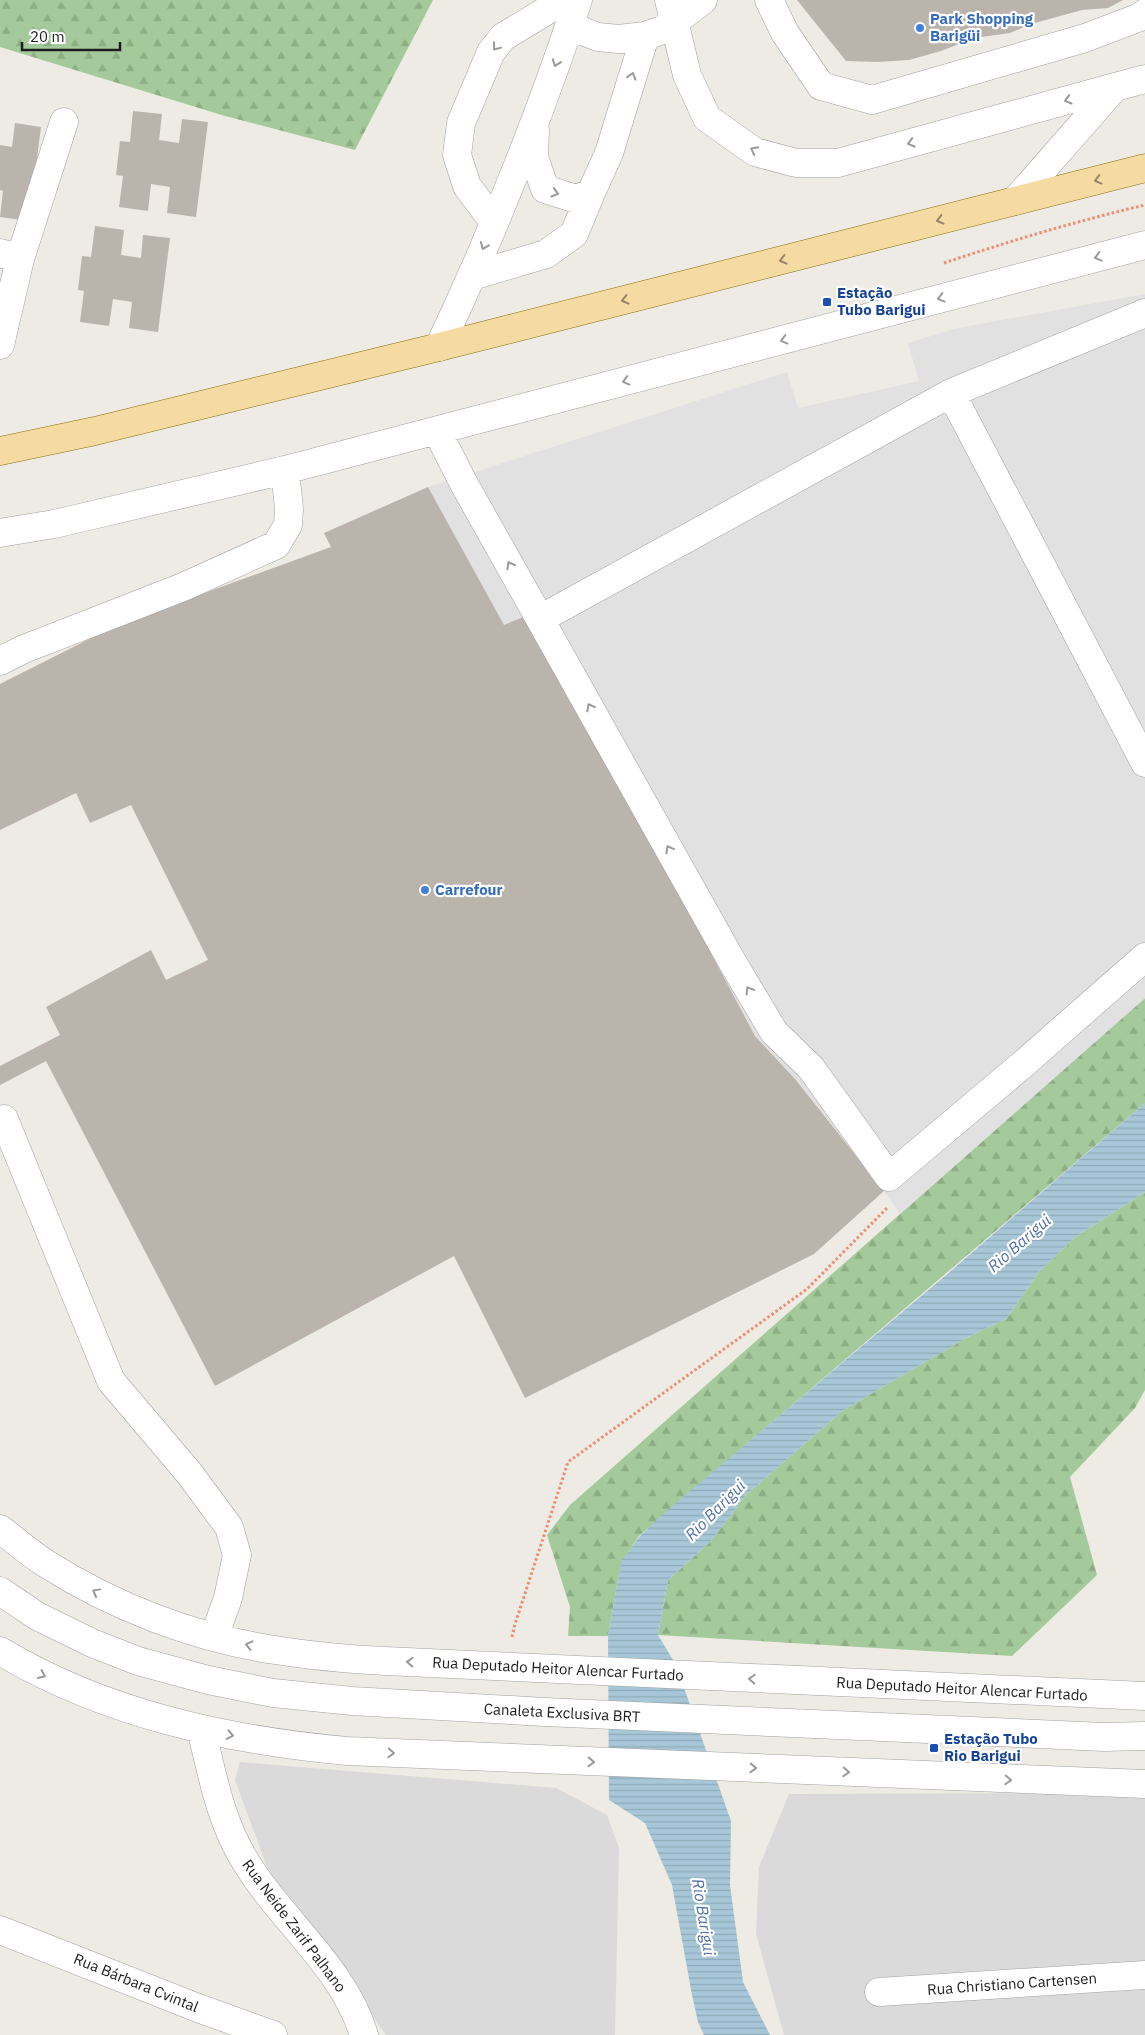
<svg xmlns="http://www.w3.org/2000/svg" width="1145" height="2035" viewBox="0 0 1145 2035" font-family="'IBM Plex Sans',sans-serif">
  <defs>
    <pattern id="forest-firs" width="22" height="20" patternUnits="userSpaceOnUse" patternTransform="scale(1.25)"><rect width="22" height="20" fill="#a4ca9b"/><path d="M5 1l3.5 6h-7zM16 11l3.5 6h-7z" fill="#8dad85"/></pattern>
    <pattern id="water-rules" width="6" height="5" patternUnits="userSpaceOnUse" patternTransform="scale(1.25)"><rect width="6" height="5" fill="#a7c7d8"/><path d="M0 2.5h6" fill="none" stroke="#8faab9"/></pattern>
  </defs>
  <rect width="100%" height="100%" fill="#edebe3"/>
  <!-- residential -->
  <path fill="#dbdada" d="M240,1762L556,1788L607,1815L619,1848L615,2035H386L268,1870L235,1780Z
    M1145,1793V2035H784L756,1934L759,1867L789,1794Z"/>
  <!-- forest -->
  <path fill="url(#forest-firs)" d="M0,0H433L355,150L225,116L0,47Z
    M1145,998V1103L639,1536L621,1563L608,1636H568L570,1607L547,1535L570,1505Z
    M1145,1192V1390L1135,1408L1070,1477L1097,1575L1012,1656L658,1635L668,1580L711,1541L746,1495L842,1411L966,1338L1006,1319L1039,1272L1074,1238Z"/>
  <!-- parking -->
  <path fill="#e1e1e1" d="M1145,294V998L900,1214L884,1191L795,1079L755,1036L531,615L504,625L428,487L787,372L798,408L919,381L908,343L958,328Z"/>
  <!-- water -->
  <path fill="url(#water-rules)" d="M1145,1103V1192L1074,1238L1039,1272L1006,1319L966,1338L842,1411L746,1495L711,1541L668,1580L658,1635L676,1665L731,1821L730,1885L743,1982L770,2035H704L698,2022L692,1995L672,1885L645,1823L609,1800L608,1636L621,1562L639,1537L663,1514L945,1276Z"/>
  <!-- building -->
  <path fill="#bab4ad" d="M797,0H1123L1108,8L1082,10L1031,24L1010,33L974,38L941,51L909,60L877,62L846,61Z
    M133,111L162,114L159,140L179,143L182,119L208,122L196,217L167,213L170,187L151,184L148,211L119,207L123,176L116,175L120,141L130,142Z
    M15,123L41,127L29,221L0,217L3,191L0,190V145L12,147Z
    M95,226L124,230L121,255L141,258L143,235L170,238L158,332L129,328L132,302L113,299L109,326L80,322L84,291L78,290L82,256L91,257Z
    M428,487L504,625L531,614L755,1036L795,1079L884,1191L814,1254L525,1398L454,1256L215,1386L46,1061L0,1085V1066L60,1035L46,1007L151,950L166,980L208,960L131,805L90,823L76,793L0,830V684L119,624L331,547L324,533Z"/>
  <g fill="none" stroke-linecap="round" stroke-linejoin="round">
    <defs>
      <path id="minor" d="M669,0L687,75L707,118L755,152L796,163H838L1115,87
        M769,0L785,33L821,86L872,100L1085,38L1140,17L1145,13
        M569,26L598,37L619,39L645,36L665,29L703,0
        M535,130L534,157L545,189L576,199L591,193L609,153L645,36
        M1015,201L1115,87L1145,79
        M494,222L467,186L457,155L461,123L491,52L503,37L564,0
        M0,253L20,259L64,122
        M472,276L546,254L574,234L591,193
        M0,345L20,259
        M439,347C492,235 539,118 578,0
        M951,393L1145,763
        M437,431L463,482L734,965L774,1032L811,1068L889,1177L1022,1065L1145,957
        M0,533L54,524L285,470L1145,245
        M540,619L951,393L1145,313
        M0,661L24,649L183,587L276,545L288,525L289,509L285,470
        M4,1119L111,1381L189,1473L229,1527L237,1555L228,1598L214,1637
        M0,1529C15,1540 29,1553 45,1563C114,1607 195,1638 275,1650C312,1656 348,1659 385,1661L1145,1696
        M0,1591L37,1616L92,1643L138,1661L208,1680L273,1693L352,1701L545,1712L995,1732L1104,1737L1145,1736
        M0,1651C105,1714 227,1740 347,1751L1145,1784
        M201,1729C212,1773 220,1820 244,1859C280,1920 343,1966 364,2035
        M0,1930L198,2008L273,2035
        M879,1992L1145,1975"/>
      <path id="major" d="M0,451L95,431L439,347L1145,168"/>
    </defs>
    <!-- minor casing -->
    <use href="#minor" stroke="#a1a1a1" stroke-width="29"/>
    <!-- major casing -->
    <use href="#major" stroke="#8b6f0b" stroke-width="29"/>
    <!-- path -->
    <path stroke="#ef8d73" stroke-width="3" stroke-dasharray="2.5 2.5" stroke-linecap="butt" d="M944,263C1010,241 1077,221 1145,205
      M512,1637L515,1624L568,1462L807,1289L888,1207"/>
    <!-- minor -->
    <use href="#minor" stroke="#fff" stroke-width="28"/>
    <!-- major -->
    <use href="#major" stroke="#f5daa1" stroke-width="28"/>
  </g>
  <!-- one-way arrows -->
  <defs><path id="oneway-chevron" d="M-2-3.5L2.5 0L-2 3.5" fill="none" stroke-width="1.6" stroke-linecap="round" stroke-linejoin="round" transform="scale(1.25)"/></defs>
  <g stroke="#999">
    <use href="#oneway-chevron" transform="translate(496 47) rotate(127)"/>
    <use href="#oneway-chevron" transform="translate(556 63) rotate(110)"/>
    <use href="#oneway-chevron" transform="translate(632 76) rotate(-73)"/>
    <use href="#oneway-chevron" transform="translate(1068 100) rotate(164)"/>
    <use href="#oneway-chevron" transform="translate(911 143) rotate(164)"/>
    <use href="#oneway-chevron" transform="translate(754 150) rotate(-153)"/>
    <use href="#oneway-chevron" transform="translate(555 193) rotate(17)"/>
    <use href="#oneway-chevron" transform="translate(484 246) rotate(112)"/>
    <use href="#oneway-chevron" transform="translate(1098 257) rotate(165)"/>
    <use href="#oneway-chevron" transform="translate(941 298) rotate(165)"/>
    <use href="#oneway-chevron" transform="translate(784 340) rotate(165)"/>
    <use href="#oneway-chevron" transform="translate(626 381) rotate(165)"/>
    <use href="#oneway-chevron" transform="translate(510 565) rotate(-119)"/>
    <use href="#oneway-chevron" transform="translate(590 707) rotate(-119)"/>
    <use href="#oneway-chevron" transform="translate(669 849) rotate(-119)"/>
    <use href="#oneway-chevron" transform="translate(749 990) rotate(-121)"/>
    <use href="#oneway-chevron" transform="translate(96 1592) rotate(-151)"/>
    <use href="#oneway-chevron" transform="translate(249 1645) rotate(-167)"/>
    <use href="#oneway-chevron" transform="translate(410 1662) rotate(-177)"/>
    <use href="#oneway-chevron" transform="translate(42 1675) rotate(25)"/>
    <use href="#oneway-chevron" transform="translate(752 1679) rotate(-177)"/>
    <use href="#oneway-chevron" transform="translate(230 1735) rotate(11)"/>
    <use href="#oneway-chevron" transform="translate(391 1753) rotate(3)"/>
    <use href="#oneway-chevron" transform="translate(591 1762) rotate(2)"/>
    <use href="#oneway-chevron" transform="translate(753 1768) rotate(2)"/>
    <use href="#oneway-chevron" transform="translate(846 1772) rotate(3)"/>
    <use href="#oneway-chevron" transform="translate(1008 1780) rotate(3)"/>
  </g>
  <g stroke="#948566">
    <use href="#oneway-chevron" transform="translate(1098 180) rotate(165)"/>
    <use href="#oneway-chevron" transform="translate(940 220) rotate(166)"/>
    <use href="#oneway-chevron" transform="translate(783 260) rotate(166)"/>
    <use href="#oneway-chevron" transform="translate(625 300) rotate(166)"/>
  </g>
  <!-- markers -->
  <g fill="#3f7fe0" stroke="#fff" stroke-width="2">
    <circle cx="920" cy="28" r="5"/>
    <circle cx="425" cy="890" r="5"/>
  </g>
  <g fill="#1a4fb4" stroke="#fff" stroke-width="2">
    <rect x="822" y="297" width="10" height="10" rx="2.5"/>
    <rect x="929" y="1743" width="10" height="10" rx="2.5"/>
  </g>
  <g text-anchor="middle" stroke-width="4.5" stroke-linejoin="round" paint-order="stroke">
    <!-- shop labels -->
    <g font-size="15" font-weight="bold" fill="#366cbe" stroke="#fff" text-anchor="start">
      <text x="930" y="24">Park Shopping<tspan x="930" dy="17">Barigüi</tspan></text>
      <text x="435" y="895">Carrefour</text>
    </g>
    <!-- transit labels -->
    <g font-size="15" font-weight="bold" fill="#164399" stroke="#fff" text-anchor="start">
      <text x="837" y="298">Estação<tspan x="837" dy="17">Tubo Barigui</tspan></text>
      <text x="944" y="1744">Estação Tubo<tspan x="944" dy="17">Rio Barigui</tspan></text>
    </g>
    <!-- street labels -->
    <g font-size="15" fill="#1d1d1d" stroke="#fff">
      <text transform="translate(558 1669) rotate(3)" y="5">Rua Deputado Heitor Alencar Furtado</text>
      <text transform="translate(962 1689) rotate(3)" y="5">Rua Deputado Heitor Alencar Furtado</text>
      <text transform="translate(562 1713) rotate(3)" y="5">Canaleta Exclusiva BRT</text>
      <text transform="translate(294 1926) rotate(53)" y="5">Rua Neide Zarif Palhano</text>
      <text transform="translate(136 1983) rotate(22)" y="5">Rua Bárbara Cvintal</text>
      <text transform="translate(1012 1984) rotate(-4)" y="5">Rua Christiano Cartensen</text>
    </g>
    <!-- water labels -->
    <g font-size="16" font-style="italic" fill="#5171a5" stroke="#fff">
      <text transform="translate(1019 1243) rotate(-41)" y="6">Rio Barigui</text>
      <text transform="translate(715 1510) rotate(-45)" y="6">Rio Barigui</text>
      <text transform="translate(704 1917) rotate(81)" y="6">Rio Barigui</text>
    </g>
  </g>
  <!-- scale -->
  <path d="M22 42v8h98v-8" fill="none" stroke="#1d1d1d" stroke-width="2.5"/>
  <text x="30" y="42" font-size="15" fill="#1d1d1d" stroke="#ffffff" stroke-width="4" paint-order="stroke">20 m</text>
</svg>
